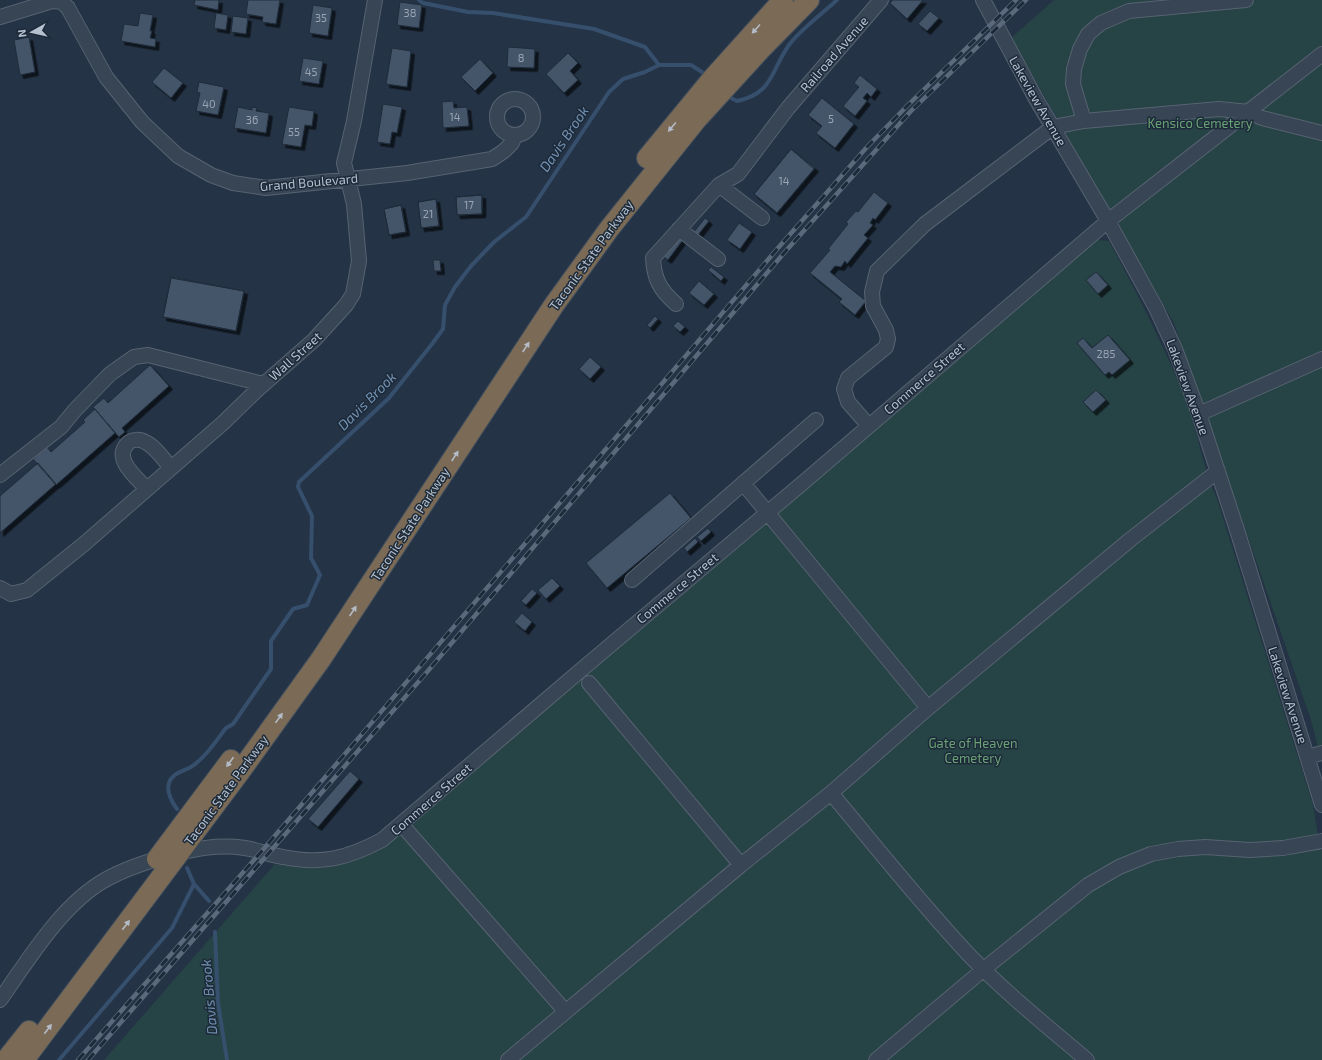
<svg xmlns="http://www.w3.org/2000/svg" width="1322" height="1060" viewBox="0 0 1322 1060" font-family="'Exo 2',sans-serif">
  <defs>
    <filter id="shadow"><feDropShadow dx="3.5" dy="3.5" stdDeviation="0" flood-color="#0009"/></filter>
  </defs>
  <rect width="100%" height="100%" fill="#243345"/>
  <!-- green -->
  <path fill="#264345" d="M1054,0H1322V763L1311,720L1174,323L1011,38Z
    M1097,240L1109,241C1138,295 1166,349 1188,406C1199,437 1203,469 1217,499L1313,805L1318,835L1315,843L1322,850V1060H104L275,864C325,870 353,868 395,839L951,362Z"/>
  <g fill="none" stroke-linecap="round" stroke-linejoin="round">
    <!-- stream -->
    <path stroke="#364f6d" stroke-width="4" d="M419,0L423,3L468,12L493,13L594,29L645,47L659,65
      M731,98L737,101C773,94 771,70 789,45C799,31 824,12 837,0
      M177,809C172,802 166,792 169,783C172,773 182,772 191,767C205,758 216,741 226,728L233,724L271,669V641L293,609L307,605L320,575L311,558L312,516L298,487L299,482L389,398L432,344L443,329L445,305L455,287L471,266L494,242L526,217L609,92L623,79L645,72L659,65H691L702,72
      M187,868L194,884L209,901
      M215,932L218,1003L227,1060
      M59,1060L172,928L194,884"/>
  </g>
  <!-- building -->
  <path fill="#455569" stroke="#1f2c3b" filter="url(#shadow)" d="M195,0H219L218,10L194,5Z
    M248,0H280L276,24L262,22L263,17L246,14Z
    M893,0H923L907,19L890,3Z
    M400,2L422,5L419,28L397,25Z
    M313,5L332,8L328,36L309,33Z
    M930,11L939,18L927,31L918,24Z
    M140,13L153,15L150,31H152L150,38L156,39L155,47L121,41L124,24L138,26Z
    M216,13L228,15L226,30L214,28Z
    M233,16L248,18L246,34L231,32Z
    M29,37L35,72L20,75L14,40Z
    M508,47L535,49L534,68L507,67Z
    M392,48L411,51L407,87L386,84Z
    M568,53L578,63L570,71L578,80L564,93L546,74Z
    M303,58L323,61L319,84L299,81Z
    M480,59L493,73L475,91L461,77Z
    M164,68L183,83L171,98L152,82Z
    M860,75L877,89L871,97L867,93L863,98L867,101L855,116L843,106L859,87L854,83Z
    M199,82L224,87L218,115L196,111L200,93L197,92Z
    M822,98L854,124L835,148L816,133L822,126L808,115Z
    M453,101L454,108L467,107L469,126L443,128L442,102Z
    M383,104L402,107L397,133L392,132L390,144L377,142Z
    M238,107L252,110V107L257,108L256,111L269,113L266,133L234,128Z
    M289,107L314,111L312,126L305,125L301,147L282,144Z
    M791,149L814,169L777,213L754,194Z
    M791,149L815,168L777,213L754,194Z
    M874,192L888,203L875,220L873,218L870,223L873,225L864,235L868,238L847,264L845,261L841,267L835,266L830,272L866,301L855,315L839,302L842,299L810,273L830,250L828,249L848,224L846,222L856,211L858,212Z
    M482,195V214L457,215L456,197Z
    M482,195V214L457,215L456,197Z
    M436,199L439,226L421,228L418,202Z
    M436,199L439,226L421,228L418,202Z
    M401,205L406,232L389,235L384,209Z
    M401,205L406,232L389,235L384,209Z
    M705,218L709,221L698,235L694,232Z
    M739,223L752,232L740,249L727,240Z
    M679,238L682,241L668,260L664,257Z
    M433,260H440L441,271H434Z
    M711,267L724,277L721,281L708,270Z
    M1096,272L1108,285L1098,294L1086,280Z
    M171,277L244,291L236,331L163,317Z
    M171,278L244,291L236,331L163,317Z
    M699,281L714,294L704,305L689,293Z
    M655,316L658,319L650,328L647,325Z
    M678,321L685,327L680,332L673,326Z
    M1108,335L1130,360L1112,375L1109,372L1105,375L1077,343L1083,338L1092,348Z
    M590,357L601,367L590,379L579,369Z
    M150,365L169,386L122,428L125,432L119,437L93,407L104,398L108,403Z
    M1096,390L1106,400L1093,412L1083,402Z
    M95,409L115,433L56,485L33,459L47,447L51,452L85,422L83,420Z
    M38,463L56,484L0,533V496Z
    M670,493L691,518L607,588L586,563Z
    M708,528L711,532L701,541L697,537Z
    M695,538L698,542L687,552L684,548Z
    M552,578L560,586L546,599L538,590Z
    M532,589L537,593L526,605L521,601Z
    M522,613L532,622L525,631L514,622Z
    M350,771L359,779L318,827L308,819Z"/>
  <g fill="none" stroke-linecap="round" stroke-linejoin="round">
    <defs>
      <path id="minor" d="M983,0L1036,99L1108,221L1156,308L1175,349L1199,414L1237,530L1322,805
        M0,17L52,1L62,2L68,8L106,77L142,122L178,156L211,175L233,183L266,188L407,173L492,159L504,151L512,143L515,135
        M497 117a18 18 0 1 1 36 0a18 18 0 1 1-36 0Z
        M1084,121L1073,84L1074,69L1080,49L1088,34L1101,23L1129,11L1246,0
        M719,185L762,218
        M679,229L718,259
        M676,304C660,290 654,279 653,258L719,185L738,174L788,108L881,0
        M1199,414L1322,359
        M869,426L848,402L844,389L848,378L886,347L888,339L886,330L873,306L872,292L877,271L925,224L1053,127L1084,121L1219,109L1249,112L1262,118L1322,133
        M0,475L61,427L75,410L110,374L134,357L148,355L263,384
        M743,483L928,708
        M147,489C137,478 112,459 128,443C132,439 140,439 145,442C155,446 164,460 171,468
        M632,580L816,420
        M0,588L11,594L27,590L84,544L223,423L257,390L314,340L346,305L353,294L359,261L354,204L344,163L354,121L375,0
        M589,683L741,865
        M1307,757L1322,753
        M831,793C877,848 922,905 971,957C1007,994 1048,1027 1087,1060
        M402,825L565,1011
        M0,1000C28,960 62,904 105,880C124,869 146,862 167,856C193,849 218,844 245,848C258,850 270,855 283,857C322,865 348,858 382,840L581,670L805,481L1108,221L1322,54
        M508,1060L741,865L831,793L928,708L1131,539L1218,471
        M876,1060L984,969L1088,885L1119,867L1151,854L1178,849L1205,847L1250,850L1283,848L1322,841"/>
      <path id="highway" d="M647,158L712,79L783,0
        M157,859L231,760
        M6,1060L29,1031
        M24,1060L239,773L321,659L554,305L609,229L697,119L760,50L809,0"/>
    </defs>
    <!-- minor casing -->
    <use href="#minor" stroke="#576371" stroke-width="16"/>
    <!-- highway casing -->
    <use href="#highway" stroke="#43505e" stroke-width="22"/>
    <!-- minor -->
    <use href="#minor" stroke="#384554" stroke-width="14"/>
    <!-- highway -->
    <use href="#highway" stroke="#7b6a55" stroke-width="20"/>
    <defs>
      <path id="rail" d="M78,1060L261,852L778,248L867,147L908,105L1016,0
        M88,1060L427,672L784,253L911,111L1026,0"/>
    </defs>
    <!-- rail casing -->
    <use href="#rail" stroke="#5a697b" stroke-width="4.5"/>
    <!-- rail -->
    <use href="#rail" stroke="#1d2a39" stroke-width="3" stroke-dasharray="9" stroke-linecap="butt"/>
  </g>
  <!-- one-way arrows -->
  <defs><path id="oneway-solid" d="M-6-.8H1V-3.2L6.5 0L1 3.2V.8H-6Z"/></defs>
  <g fill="#b3bcc8">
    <use href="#oneway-solid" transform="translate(756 29) rotate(132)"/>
    <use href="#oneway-solid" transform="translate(672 127) rotate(130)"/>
    <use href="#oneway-solid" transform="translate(526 347) rotate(-57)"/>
    <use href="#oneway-solid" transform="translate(455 456) rotate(-57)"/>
    <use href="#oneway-solid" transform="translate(353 611) rotate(-56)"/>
    <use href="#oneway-solid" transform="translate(279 718) rotate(-54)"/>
    <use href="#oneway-solid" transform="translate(230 762) rotate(126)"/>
    <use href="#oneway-solid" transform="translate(126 925) rotate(-53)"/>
    <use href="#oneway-solid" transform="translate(48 1029) rotate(-53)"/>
  </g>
  <g text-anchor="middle" stroke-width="3" stroke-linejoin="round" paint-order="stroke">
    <!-- number labels -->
    <g font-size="11" fill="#9aa5b5">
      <text x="410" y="17">38</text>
      <text x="321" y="22">35</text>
      <text x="521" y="62">8</text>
      <text x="311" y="76">45</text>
      <text x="209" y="108">40</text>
      <text x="455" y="121">14</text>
      <text x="831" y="123">5</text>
      <text x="252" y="124">36</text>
      <text x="294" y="136">55</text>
      <text x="784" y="185">14</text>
      <text x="469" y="209">17</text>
      <text x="428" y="218">21</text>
      <text x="1106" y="358">285</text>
    </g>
    <!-- street labels -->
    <g font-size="13" fill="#b6c0ce" stroke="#1d2a39">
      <text transform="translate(834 54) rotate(-49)" y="5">Railroad Avenue</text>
      <text transform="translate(1038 101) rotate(60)" y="5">Lakeview Avenue</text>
      <text transform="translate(309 182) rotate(-5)" y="5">Grand Boulevard</text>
      <text transform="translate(591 255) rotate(-54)" y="5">Taconic State Parkway</text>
      <text transform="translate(295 356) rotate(-42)" y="5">Wall Street</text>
      <text transform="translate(924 378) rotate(-41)" y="5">Commerce Street</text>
      <text transform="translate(1188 387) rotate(70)" y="5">Lakeview Avenue</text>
      <text transform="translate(410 524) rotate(-57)" y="5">Taconic State Parkway</text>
      <text transform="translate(677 588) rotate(-40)" y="5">Commerce Street</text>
      <text transform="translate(1288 695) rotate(72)" y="5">Lakeview Avenue</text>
      <text transform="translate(226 790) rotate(-54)" y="5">Taconic State Parkway</text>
      <text transform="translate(431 799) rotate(-41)" y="5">Commerce Street</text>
    </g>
    <!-- park labels -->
    <g font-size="13" fill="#6aa175" stroke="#1d2a39">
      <text x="1200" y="128">Kensico Cemetery</text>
      <text x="973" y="748">Gate of Heaven<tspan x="973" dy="15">Cemetery</tspan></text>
    </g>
    <!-- water labels -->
    <g font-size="14" font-style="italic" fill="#7392b4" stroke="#1d2a39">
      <text transform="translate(564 139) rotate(-56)" y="5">Davis Brook</text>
      <text transform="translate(367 401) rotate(-45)" y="5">Davis Brook</text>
      <text transform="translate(209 997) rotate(-95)" y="5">Davis Brook</text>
    </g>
  </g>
  <!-- north arrow -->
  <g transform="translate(32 32) rotate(262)" stroke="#1d2a39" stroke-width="3" paint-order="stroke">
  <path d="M0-3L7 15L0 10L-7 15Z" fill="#b6c0ce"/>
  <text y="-6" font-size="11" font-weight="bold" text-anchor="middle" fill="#b6c0ce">N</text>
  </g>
</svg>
